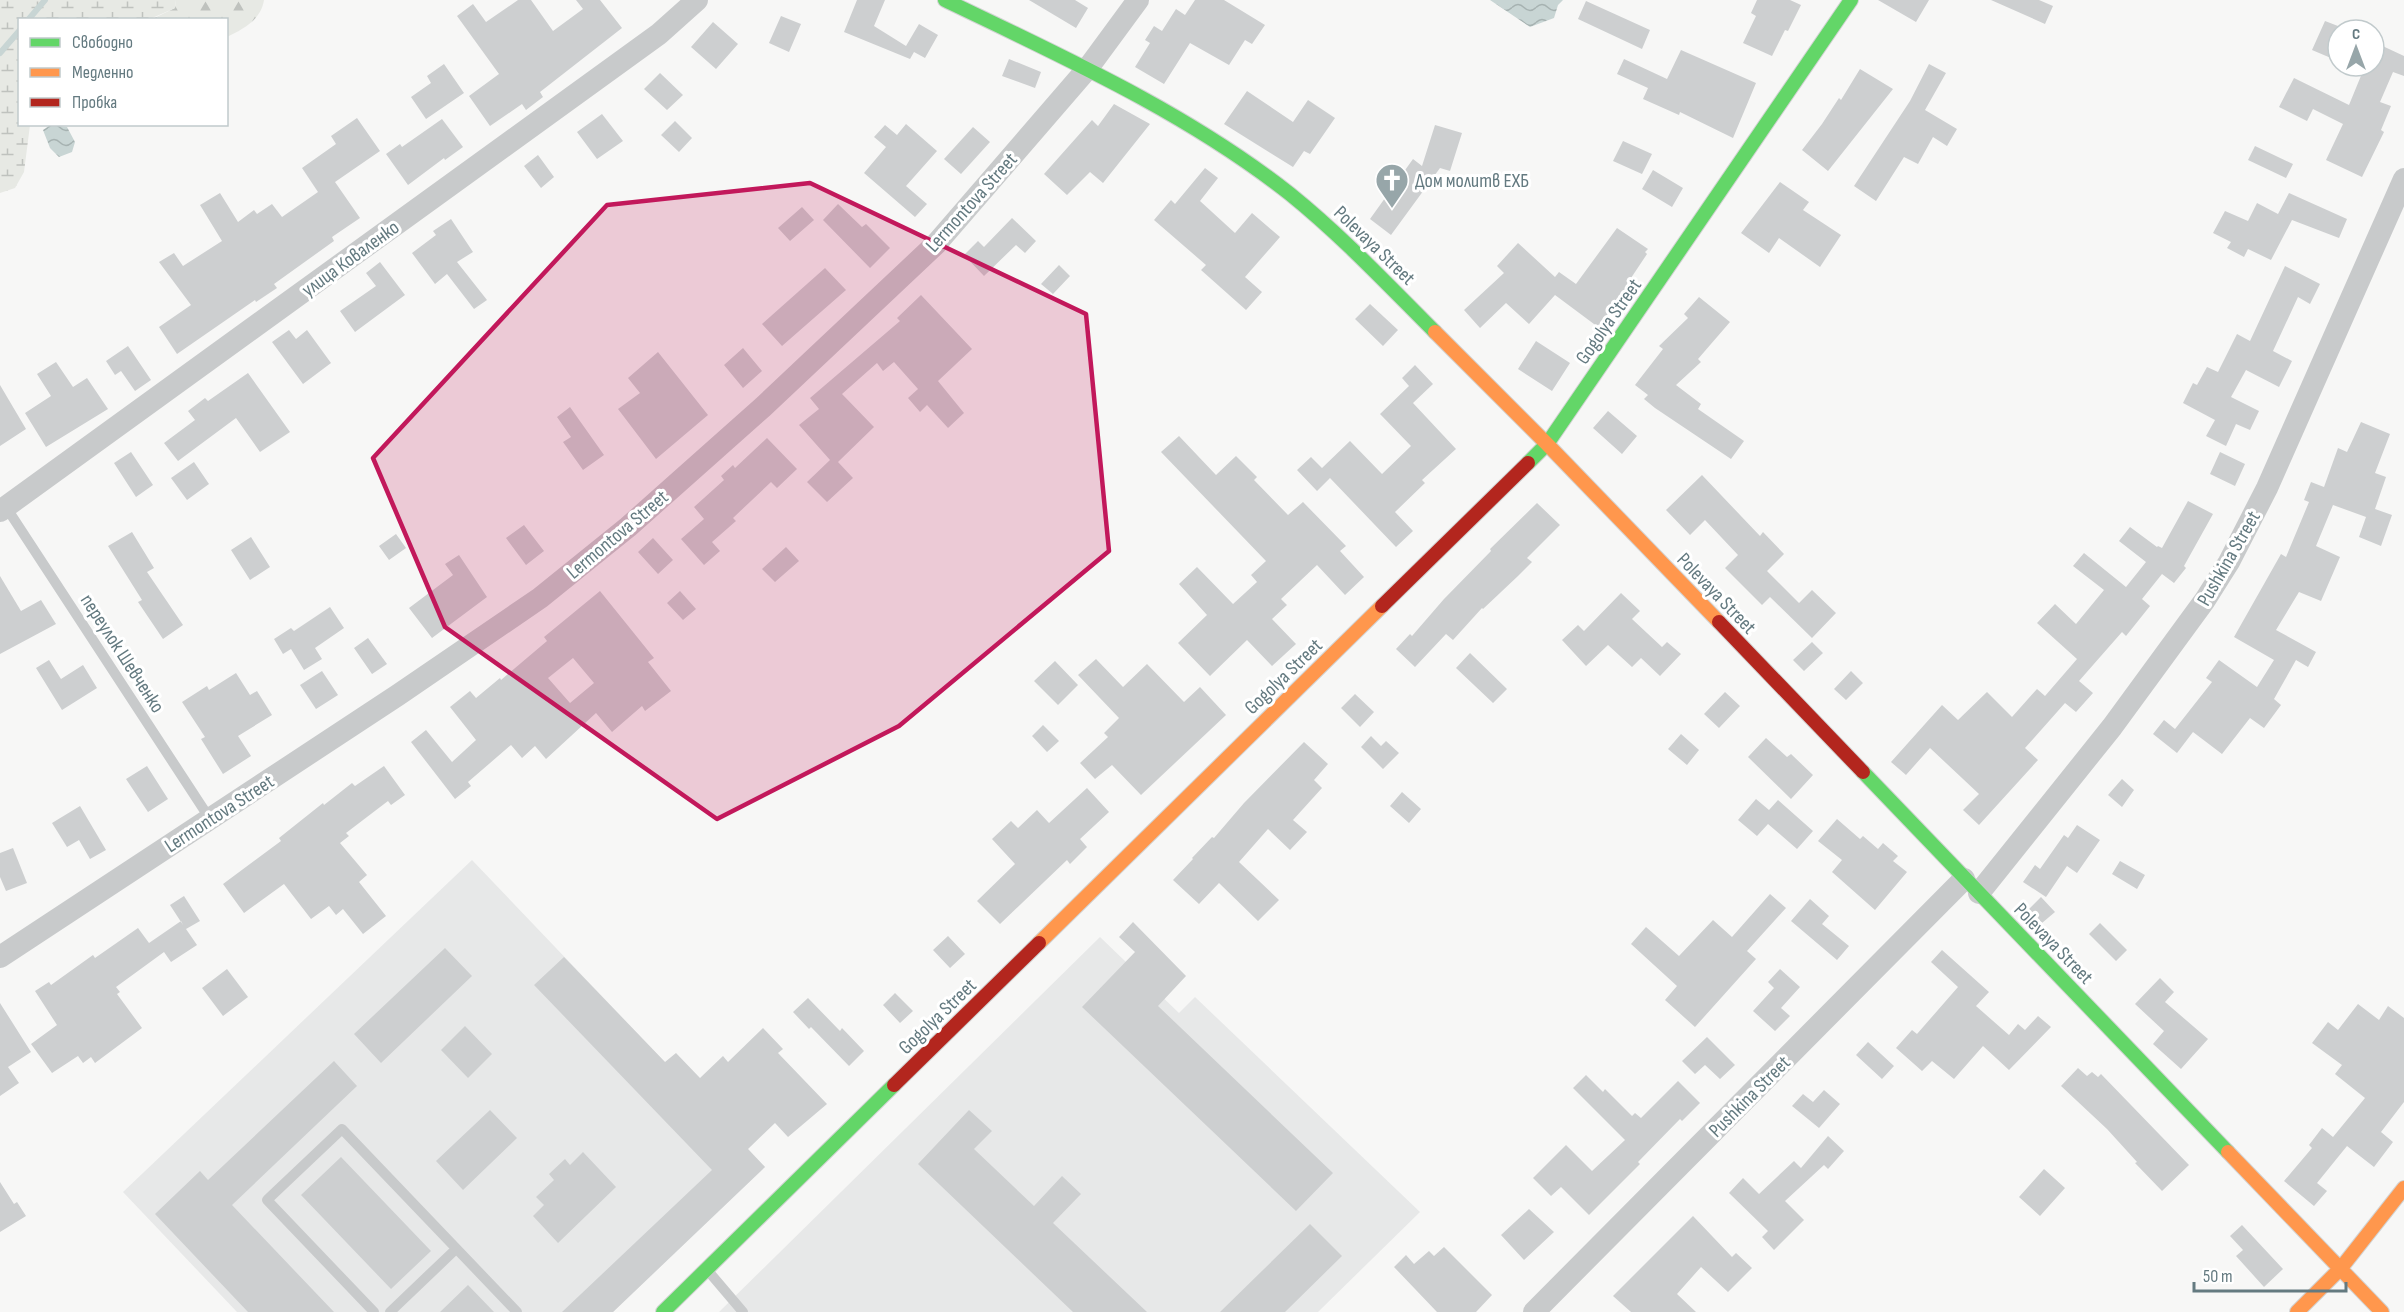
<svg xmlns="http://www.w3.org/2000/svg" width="2404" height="1312" viewBox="0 0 2404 1312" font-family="'Sofia Sans Condensed',sans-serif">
  <defs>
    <pattern id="forest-firs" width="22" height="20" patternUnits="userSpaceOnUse" patternTransform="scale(1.5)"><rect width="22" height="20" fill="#e7e9e4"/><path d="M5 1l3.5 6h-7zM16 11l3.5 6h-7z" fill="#bfc2be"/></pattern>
    <pattern id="wetland-marsh" width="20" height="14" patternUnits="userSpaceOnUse" patternTransform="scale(1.5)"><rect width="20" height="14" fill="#e7e9e4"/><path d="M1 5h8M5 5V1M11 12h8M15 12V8" fill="none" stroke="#bfc2be"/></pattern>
    <pattern id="water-waves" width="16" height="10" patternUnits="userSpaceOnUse" patternTransform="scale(1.5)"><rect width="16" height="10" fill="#c8d5d4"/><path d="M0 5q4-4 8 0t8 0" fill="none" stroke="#a6b2b1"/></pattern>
  </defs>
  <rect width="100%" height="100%" fill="#f7f7f6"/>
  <!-- built -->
  <path fill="#e7e8e8" d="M472,860L765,1167L613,1312H237L123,1192Z
    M1100,937L1179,1013L1195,997L1420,1212L1318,1312H719Z"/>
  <!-- forest -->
  <path fill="url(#forest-firs)" d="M176,0H264C261,20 243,29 227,37L226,20H150L175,8Z"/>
  <!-- wetland -->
  <path fill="url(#wetland-marsh)" d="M0,0H176L175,8L150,19L20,20V124L30,125L24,172L15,188L0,193Z"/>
  <!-- water -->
  <path fill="url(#water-waves)" d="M1490,0H1563L1558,5L1554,18L1530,27Z
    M50,125L67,127L75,142L72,152L59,157L50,148L43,130Z"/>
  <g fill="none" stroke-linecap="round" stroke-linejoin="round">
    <!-- stream -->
    <path stroke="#c8d5d4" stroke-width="6" d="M28,20L45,0
      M0,53L20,30"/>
  </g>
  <!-- building -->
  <path fill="#cdcfd0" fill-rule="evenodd" d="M518,0H531L553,31L583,9L576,0H600L622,28L540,92L543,97L526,110L522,104L490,126L469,96L499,74L457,16L473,4L486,22Z
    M857,0H885L874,26L906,46L919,24L938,35L925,58L914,52L910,59L844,32Z
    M1029,0H1075L1088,8L1076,28Z
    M1195,0H1224L1265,25L1252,44L1245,40L1229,65L1190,43L1164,84L1135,67L1150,43L1145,40L1154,26L1162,31L1176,9L1185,15Z
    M1757,0H1790L1801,5L1788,31L1785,30L1772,56L1743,43L1756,16L1751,13Z
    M1878,0H1929L1916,22Z
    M1991,0H2039L2053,6L2045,24Z
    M1586,1L1650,30L1642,49L1578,19Z
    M781,16L801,24L789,52L769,43Z
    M2325,21L2338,26V61L2312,50Z
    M713,22L738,44L716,69L691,47Z
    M2374,42L2404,56V76L2393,72L2380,102L2391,106L2381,130L2384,132L2362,177L2326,160L2343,124L2313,109L2307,121L2279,107L2294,78L2349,105L2365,66H2374Z
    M1681,50L1756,83L1733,138L1680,112L1679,115L1643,99L1648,88L1617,74L1624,59L1667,79Z
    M1009,59L1041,72L1035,88L1002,76Z
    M444,64L464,93L426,119L411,97L431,83L427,76Z
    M1929,64L1946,73L1925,110L1957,129L1947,146L1933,137L1918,164L1904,157L1876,201L1854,186L1910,101Z
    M1860,69L1893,89L1828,171L1802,150L1822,124L1839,98L1841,100Z
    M660,73L683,95L667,110L644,89Z
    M1247,91L1293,122L1308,100L1335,118L1310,154L1304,151L1293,167L1224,124Z
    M1114,104L1150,124L1103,183L1090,172L1067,195L1044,174L1092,120L1098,126Z
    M602,114L623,141L597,159L577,132Z
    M357,118L380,151L335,182L360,218L332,237L334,241L274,284L277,288L256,302L255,300L177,354L159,327L191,305L159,262L174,253L183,266L222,241L200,205L220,193L238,222L254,210L257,214L272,204L282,217L318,192L302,168L336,144L331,136Z
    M442,119L463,147L445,160L444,158L408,185L386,154L400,144L402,147Z
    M675,121L692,138L679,152L661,135Z
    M906,124L937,151L906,186L927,204L915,217L864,173L886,147L874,137L885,125L897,135Z
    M1435,125L1462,133L1450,171L1440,168L1391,235L1370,219L1413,159L1422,166Z
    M973,127L990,142L961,174L944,159Z
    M1623,141L1652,154L1642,174L1613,161Z
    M2255,146L2293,164L2286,178L2248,160Z
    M538,155L554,177L541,188L524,166Z
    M1205,168L1218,178L1200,201L1235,233L1252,213L1280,237L1245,277L1262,292L1246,310L1201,270L1206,265L1154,220L1171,200L1175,204Z
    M1653,170L1683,188L1672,207L1642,189Z
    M1780,182L1809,202L1803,210L1841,235L1820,267L1779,238L1769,253L1741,233Z
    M2289,193L2347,219L2339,238L2292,220L2271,260L2248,249L2244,257L2227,248L2231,242L2213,233L2225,211L2248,221L2257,203L2278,214Z
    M838,204L862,227L866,224L890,248L870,268L823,220Z
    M802,207L814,220L790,241L778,228Z
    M1012,218L1036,241L1025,253L1016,245L984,276L964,255L978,241L984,247Z
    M451,219L473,252L457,262L487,300L474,309L447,274L435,284L412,253L436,235L433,231Z
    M1617,228L1648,249L1645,252L1647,254L1627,284L1629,286L1598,327L1555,295L1529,324L1506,303L1480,328L1464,310L1504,273L1497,266L1518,243L1555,277L1559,272L1576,284Z
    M380,262L405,295L355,332L340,311L376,286L366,273Z
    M1059,265L1070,276L1053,294L1041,284Z
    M2285,266L2320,284L2310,304L2298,297L2273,351L2292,361L2279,387L2246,370L2231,397L2259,411L2250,430L2236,424L2226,446L2206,436L2215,420L2183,403L2193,383L2197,385L2207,367L2218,372L2237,334L2250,341Z
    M825,268L846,290L782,346L762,324Z
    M921,295L972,349L938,381L964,413L948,428L927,405L920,412L908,398L918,389L894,362L883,371L877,363L842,394L874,427L838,462L853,478L827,502L807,482L830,460L799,425L819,409L810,398L900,321L897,318Z
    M1699,297L1730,322L1698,359L1701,362L1676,385L1701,404L1698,409L1744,441L1731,459L1655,408L1644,399L1648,395L1635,385L1663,349L1659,346L1688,318L1684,314Z
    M1370,304L1398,330L1383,346L1355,319Z
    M289,330L296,339L307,330L331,363L303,384L272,342Z
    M1536,341L1570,363L1552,391L1518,369Z
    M128,346L151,380L135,391L121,371L115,375L106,361Z
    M743,348L762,371L743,388L724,365Z
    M658,352L708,415L656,459L618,409L640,393L628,378Z
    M56,362L73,387L87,378L108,409L46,447L25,413L51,396L37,374Z
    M1415,365L1433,384L1413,403L1456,449L1422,480L1425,483L1395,512L1413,531L1396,547L1330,478L1317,491L1297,470L1311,457L1322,468L1350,441L1382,474L1411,446L1380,414L1409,386L1402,378Z
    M248,373L290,432L260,452L236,418L178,461L164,443L195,420L188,411L205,398L208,401Z
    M0,385L26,429L0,446Z
    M570,407L604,455L583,470L563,442L571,437L557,417Z
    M1608,411L1637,436L1622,454L1593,428Z
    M2361,422L2390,434L2375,473L2386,477L2375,509L2392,515L2381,546L2359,537L2366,517L2333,505L2316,546L2340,557L2321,601L2299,592L2276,630L2316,652L2308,667L2296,660L2274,699L2281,705L2264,728L2250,718L2222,754L2193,732L2177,753L2153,734L2164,720L2175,729L2212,682L2206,678L2219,660L2257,687L2274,660L2234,637L2281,554L2286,557L2309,502L2304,500L2311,482L2324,487L2338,448L2347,452Z
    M1179,436L1216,475L1236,456L1257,477L1254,480L1288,515L1303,502L1346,546L1340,551L1364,577L1345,595L1317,565L1281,599L1287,605L1272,619L1296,644L1272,666L1247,640L1210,676L1178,643L1207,615L1179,584L1197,567L1233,604L1257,582L1251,575L1266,561L1161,452Z
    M767,438L797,469L777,488L771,482L733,518L736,521L712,542L720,551L704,565L681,539L704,519L694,507L724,480L721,476L733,465L735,468Z
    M131,452L153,485L136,497L114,463Z
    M2220,452L2245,464L2235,486L2210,474Z
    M194,462L209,484L187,500L171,478Z
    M1702,475L1760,536L1763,532L1784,554L1767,571L1799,603L1812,590L1836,613L1812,638L1770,597L1762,605L1725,568L1738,555L1705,520L1690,535L1666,510Z
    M2188,501L2213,514L2184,566L2186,568L2174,583L2162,574L2142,599L2150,606L2126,636L2122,632L2079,681L2093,693L2076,712L2065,703L2025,748L2038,760L1979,825L1963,810L1979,794L1930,748L1906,775L1891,762L1942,705L1958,720L1987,692L2012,717L2037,689L2045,696L2077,659L2037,623L2055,604L2076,624L2104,590L2073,566L2084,553L2126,587L2146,562L2119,541L2130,527L2157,547L2158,546L2162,548Z
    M1537,503L1560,525L1527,558L1532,562L1518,576L1483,609L1482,608L1453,640L1446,634L1415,667L1396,649L1410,634L1412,636L1444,599L1491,551L1490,549Z
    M524,525L544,551L526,565L506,538Z
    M132,532L154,568L147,572L183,625L163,639L138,602L142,600L108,546Z
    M396,534L406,548L389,560L379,546Z
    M251,537L270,567L250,580L231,550Z
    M653,538L673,560L658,574L638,552Z
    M786,547L799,561L775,582L762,569Z
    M459,555L487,597L432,638L409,608L453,575L445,564Z
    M0,576L21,611L41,600L56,624L0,654Z
    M600,591L654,658L648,662L671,691L645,711L642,706L612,732L596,713L546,759L535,746L522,758L511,745L468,782L471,786L455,799L411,742L426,730L452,762L476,740L450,707L470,691L476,698L500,678L501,680L547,641L544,637ZM573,658L594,683L570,703L548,678Z
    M680,591L696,609L683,620L667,603Z
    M1621,593L1640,611L1632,619L1662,647L1667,642L1681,654L1660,676L1641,658L1632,667L1608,645L1586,666L1562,640L1578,625L1584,631Z
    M330,607L344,628L315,648L322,659L304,670L291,649L283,654L274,639L291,628L294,631Z
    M368,638L387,664L372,674L354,648Z
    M1812,642L1823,653L1804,671L1793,660Z
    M1470,653L1507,689L1493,703L1456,668Z
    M1096,659L1123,687L1147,664L1184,702L1200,687L1226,715L1141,795L1112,765L1095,779L1080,763L1108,737L1104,733L1119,718L1078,675Z
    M49,660L61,679L83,665L97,688L62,710L36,668Z
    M1055,661L1078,685L1058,705L1034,681Z
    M322,671L338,695L316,709L300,685Z
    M1851,671L1863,683L1846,700L1834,689Z
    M236,673L250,695L257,691L272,715L238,736L251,756L223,774L201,739L205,737L182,702L207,686L209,690Z
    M1725,692L1740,706L1719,728L1704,714Z
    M1355,694L1374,712L1360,727L1341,708Z
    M1043,725L1059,741L1047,752L1032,736Z
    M1681,734L1699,750L1687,765L1668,749Z
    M1371,736L1381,746L1386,741L1399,753L1383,769L1361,747Z
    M1766,738L1787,757L1791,754L1813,775L1791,799L1748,757Z
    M1304,742L1328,764L1314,780L1322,788L1293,820L1307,832L1290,850L1268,829L1239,862L1279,900L1258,921L1219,883L1199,904L1173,880L1193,859L1192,858L1212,837L1214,838L1244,803Z
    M147,766L168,799L148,812L126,779Z
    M384,766L405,795L391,805L388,801L346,833L349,836L340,843L367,875L359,882L386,916L363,934L343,909L336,915L329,906L311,919L284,884L244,913L223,884L281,841L279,838L323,803L324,805L352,783L355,786Z
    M2122,779L2134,790L2122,807L2108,795Z
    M1087,788L1109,812L1080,839L1087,847L1070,864L1067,860L1000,924L977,901L1015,864L992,839L1011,821L1018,828L1037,810L1049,823Z
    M1402,792L1421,809L1409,823L1390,806Z
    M1756,799L1769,810L1778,800L1813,831L1797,849L1768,824L1757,836L1738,820Z
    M80,806L106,850L90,859L79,840L67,847L52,823Z
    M1837,819L1860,839L1863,836L1878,849L1883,843L1898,856L1893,861L1907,872L1875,910L1832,872L1842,860L1818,841Z
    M2077,825L2100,840L2077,873L2067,866L2046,897L2023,882L2035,865L2040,869L2064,835L2068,838Z
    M13,848L27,883L6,891L0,877V853Z
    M2120,861L2145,875L2137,889L2112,874Z
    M1770,894L1786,908L1747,951L1756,959L1695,1027L1665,1000L1677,986L1631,944L1646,927L1679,956L1713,920L1732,937Z
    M184,896L200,921L186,929L197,945L171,962L164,952L116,987L120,992L117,994L142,1028L95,1063L91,1057L83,1063L78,1056L52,1073L31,1044L57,1025L35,991L49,982L51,985L93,955L95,958L138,928L149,943L181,921L183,925L170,905Z
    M2041,897L2055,912L2042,923L2029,909Z
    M1810,899L1829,916L1822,924L1849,946L1837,960L1791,921Z
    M1133,922L1186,976L1158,1006L1333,1173L1296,1211L1082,1007L1135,952L1119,937Z
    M2100,923L2127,950L2116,961L2089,934Z
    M948,936L965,954L950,968L933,950Z
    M445,948L472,976L381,1063L354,1034Z
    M1942,950L1989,992L1976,1006L2009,1035L2018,1024L2025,1030L2038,1016L2051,1027L2009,1070L1983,1046L1954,1079L1932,1061L1922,1071L1896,1048L1912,1030L1917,1034L1958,987L1931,962Z
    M564,957L665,1062L676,1053L700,1078L723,1056L728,1062L763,1028L783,1049L778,1053L827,1104L788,1137L775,1123L748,1149L765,1167L613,1312H562L712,1170L534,985Z
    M227,969L248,997L223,1016L202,988Z
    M1780,969L1800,987L1781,1008L1790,1016L1775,1031L1753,1011L1774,988L1768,982Z
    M2160,978L2174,992L2165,1002L2208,1039L2181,1069L2153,1044L2164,1031L2135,1004Z
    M895,993L913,1011L900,1023L883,1005Z
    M808,998L840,1031L842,1028L864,1051L849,1066L811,1027L809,1029L793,1012Z
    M0,1003L31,1052L8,1067L19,1083L0,1096Z
    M2358,1004L2379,1020L2388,1006L2404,1018V1102L2381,1132L2393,1142L2374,1167L2347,1146L2317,1183L2327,1191L2314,1206L2284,1181L2312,1148L2309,1145L2322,1128L2333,1137L2365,1098L2335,1074L2342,1065L2312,1043L2328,1022L2338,1030Z
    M465,1026L492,1054L468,1078L441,1050Z
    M1707,1037L1735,1065L1720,1079L1705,1065L1695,1074L1682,1061Z
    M1868,1042L1894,1066L1882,1079L1856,1055Z
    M334,1061L357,1086L232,1205L334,1312H248L155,1214L200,1171L208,1180Z
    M2078,1068L2087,1076L2092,1072L2098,1077L2101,1074L2189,1165L2162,1191L2135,1163L2137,1162L2107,1129L2061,1086Z
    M1586,1075L1603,1092L1605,1089L1632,1116L1635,1113L1641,1118L1678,1081L1700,1103L1682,1121L1680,1119L1638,1162L1640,1164L1589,1215L1561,1187L1551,1196L1533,1178L1566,1145L1592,1171L1625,1140L1573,1088Z
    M1824,1090L1840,1104L1819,1128L1792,1106L1803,1094L1813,1102Z
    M490,1110L517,1138L463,1190L436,1161Z
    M969,1110L992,1131L974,1149L1034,1206L1062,1176L1081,1194L1053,1223L1147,1312H1073L918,1164Z
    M1828,1136L1844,1151L1828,1169L1824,1165L1785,1201L1804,1220L1774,1250L1762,1237L1768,1231L1729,1193L1743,1178L1759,1194L1794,1161L1801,1168Z
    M583,1152L616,1187L558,1243L533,1216L544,1205L536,1197L554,1180L549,1174L565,1159L570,1165Z
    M341,1157L431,1251L391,1289L301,1195Z
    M2044,1169L2065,1188L2040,1216L2019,1197Z
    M0,1182L14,1204L17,1202L26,1216L0,1232Z
    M1529,1209L1554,1232L1524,1260L1501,1235Z
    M1693,1216L1732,1257L1736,1253L1752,1268L1728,1292L1701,1267L1677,1294L1696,1312H1631L1613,1296Z
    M1310,1224L1342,1256L1285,1312H1220Z
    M2242,1225L2283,1269L2264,1287L2236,1256L2243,1250L2230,1236Z
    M1444,1247L1492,1295L1476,1312H1437L1394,1267L1406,1255L1414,1264L1429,1251L1434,1256Z
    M468,1285L494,1312H440Z"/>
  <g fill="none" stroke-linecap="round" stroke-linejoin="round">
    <defs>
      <path id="fast" d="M945,0C1063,57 1186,112 1290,194C1342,236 1388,285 1435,332
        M1528,463L1547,444L1851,0
        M1863,772L2228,1152
        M663,1312L894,1085"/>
      <path id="slow" d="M1435,332L1547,444L1719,622
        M1039,943L1382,606
        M2228,1152L2382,1312
        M2297,1312L2341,1268L2404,1188"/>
      <path id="jam" d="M1382,606L1528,463
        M1719,622L1863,772
        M894,1085L1039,943"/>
    </defs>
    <!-- fast casing -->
    <use href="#fast" stroke="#d2d3d3" stroke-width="16"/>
    <!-- slow casing -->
    <use href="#slow" stroke="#d2d3d3" stroke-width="16"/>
    <!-- jam casing -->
    <use href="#jam" stroke="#d2d3d3" stroke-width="16"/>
    <!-- lane -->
    <path stroke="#c8cacb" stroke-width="10" d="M6,507L210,819
      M709,1272L743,1312
      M374,1312L267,1200L342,1129L517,1312
      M390,1312L456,1249"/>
    <!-- street -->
    <path stroke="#c8cacb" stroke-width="22" d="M0,511L659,34L697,0
      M1979,893L2112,727L2205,600L2229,562L2267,488L2404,179
      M0,957L398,695L540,598L628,527L763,407L936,244L1088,68L1138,0
      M1534,1312L1964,879"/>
    <!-- fast -->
    <use href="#fast" stroke="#63d668" stroke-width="14"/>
    <!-- slow -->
    <use href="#slow" stroke="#ff974d" stroke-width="14"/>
    <!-- jam -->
    <use href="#jam" stroke="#b3261e" stroke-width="14"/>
  </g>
  <!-- marked area -->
  <path fill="#c2185b" fill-opacity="0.2" stroke="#c2185b" stroke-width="4.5" stroke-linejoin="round" d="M810,183L1086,314L1109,551L899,726L717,819L445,627L373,458L607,205Z"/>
  <!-- icons -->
  <defs>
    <symbol id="church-pin" viewBox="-11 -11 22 30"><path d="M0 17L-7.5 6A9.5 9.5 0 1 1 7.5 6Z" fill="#97a6a9" stroke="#fff"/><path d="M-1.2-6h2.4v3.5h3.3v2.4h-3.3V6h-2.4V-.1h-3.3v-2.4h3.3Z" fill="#fff"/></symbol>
  </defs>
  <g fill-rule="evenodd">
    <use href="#church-pin" x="1373" y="161" width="38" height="52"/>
  </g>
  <g text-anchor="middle" stroke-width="6" stroke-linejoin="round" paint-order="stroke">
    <!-- poi labels -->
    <g font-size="20" fill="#647a80" stroke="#fff" text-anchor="start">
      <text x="1415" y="187">Дом молитв ЕХБ</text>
    </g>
    <!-- street labels -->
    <g font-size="20" fill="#647a80" stroke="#fff">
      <text transform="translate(971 202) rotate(-48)" y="7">Lermontova Street</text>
      <text transform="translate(1375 245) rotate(44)" y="7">Polevaya Street</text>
      <text transform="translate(350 258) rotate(-36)" y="7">улица Коваленко</text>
      <text transform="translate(1608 321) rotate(-55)" y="7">Gogolya Street</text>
      <text transform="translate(617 534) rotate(-40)" y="7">Lermontova Street</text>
      <text transform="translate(2228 558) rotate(-60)" y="7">Pushkina Street</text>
      <text transform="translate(1717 593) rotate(46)" y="7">Polevaya Street</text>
      <text transform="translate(123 653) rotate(57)" y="7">переулок Шевченко</text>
      <text transform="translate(1283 676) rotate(-44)" y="7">Gogolya Street</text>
      <text transform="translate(219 813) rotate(-33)" y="7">Lermontova Street</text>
      <text transform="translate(2054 943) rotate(46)" y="7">Polevaya Street</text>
      <text transform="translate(937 1016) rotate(-44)" y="7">Gogolya Street</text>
      <text transform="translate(1749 1096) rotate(-45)" y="7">Pushkina Street</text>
    </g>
  </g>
  <!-- legend -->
  <rect x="18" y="18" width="210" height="108" fill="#ffffff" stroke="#c1cacc" stroke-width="1.5"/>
  <rect x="30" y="38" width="30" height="9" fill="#63d668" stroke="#c1cacc" stroke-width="1.5"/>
  <text x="72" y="48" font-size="18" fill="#647a80">Свободно</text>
  <rect x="30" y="68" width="30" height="9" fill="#ff974d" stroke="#c1cacc" stroke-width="1.5"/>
  <text x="72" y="78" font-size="18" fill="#647a80">Медленно</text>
  <rect x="30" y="98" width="30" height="9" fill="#b3261e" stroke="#c1cacc" stroke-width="1.5"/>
  <text x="72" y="108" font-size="18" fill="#647a80">Пробка</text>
  <!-- north arrow -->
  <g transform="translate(2356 48)"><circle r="28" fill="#ffffff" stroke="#c1cacc" stroke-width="1.5"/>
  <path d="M0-4.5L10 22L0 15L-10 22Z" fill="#97a6a9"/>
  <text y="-9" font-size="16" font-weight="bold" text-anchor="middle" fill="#647a80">С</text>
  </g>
  <!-- scale -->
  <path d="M2194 1282v9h152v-9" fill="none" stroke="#647a80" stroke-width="3"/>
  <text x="2203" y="1282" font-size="18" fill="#647a80" stroke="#ffffff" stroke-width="4.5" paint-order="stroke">50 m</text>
</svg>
